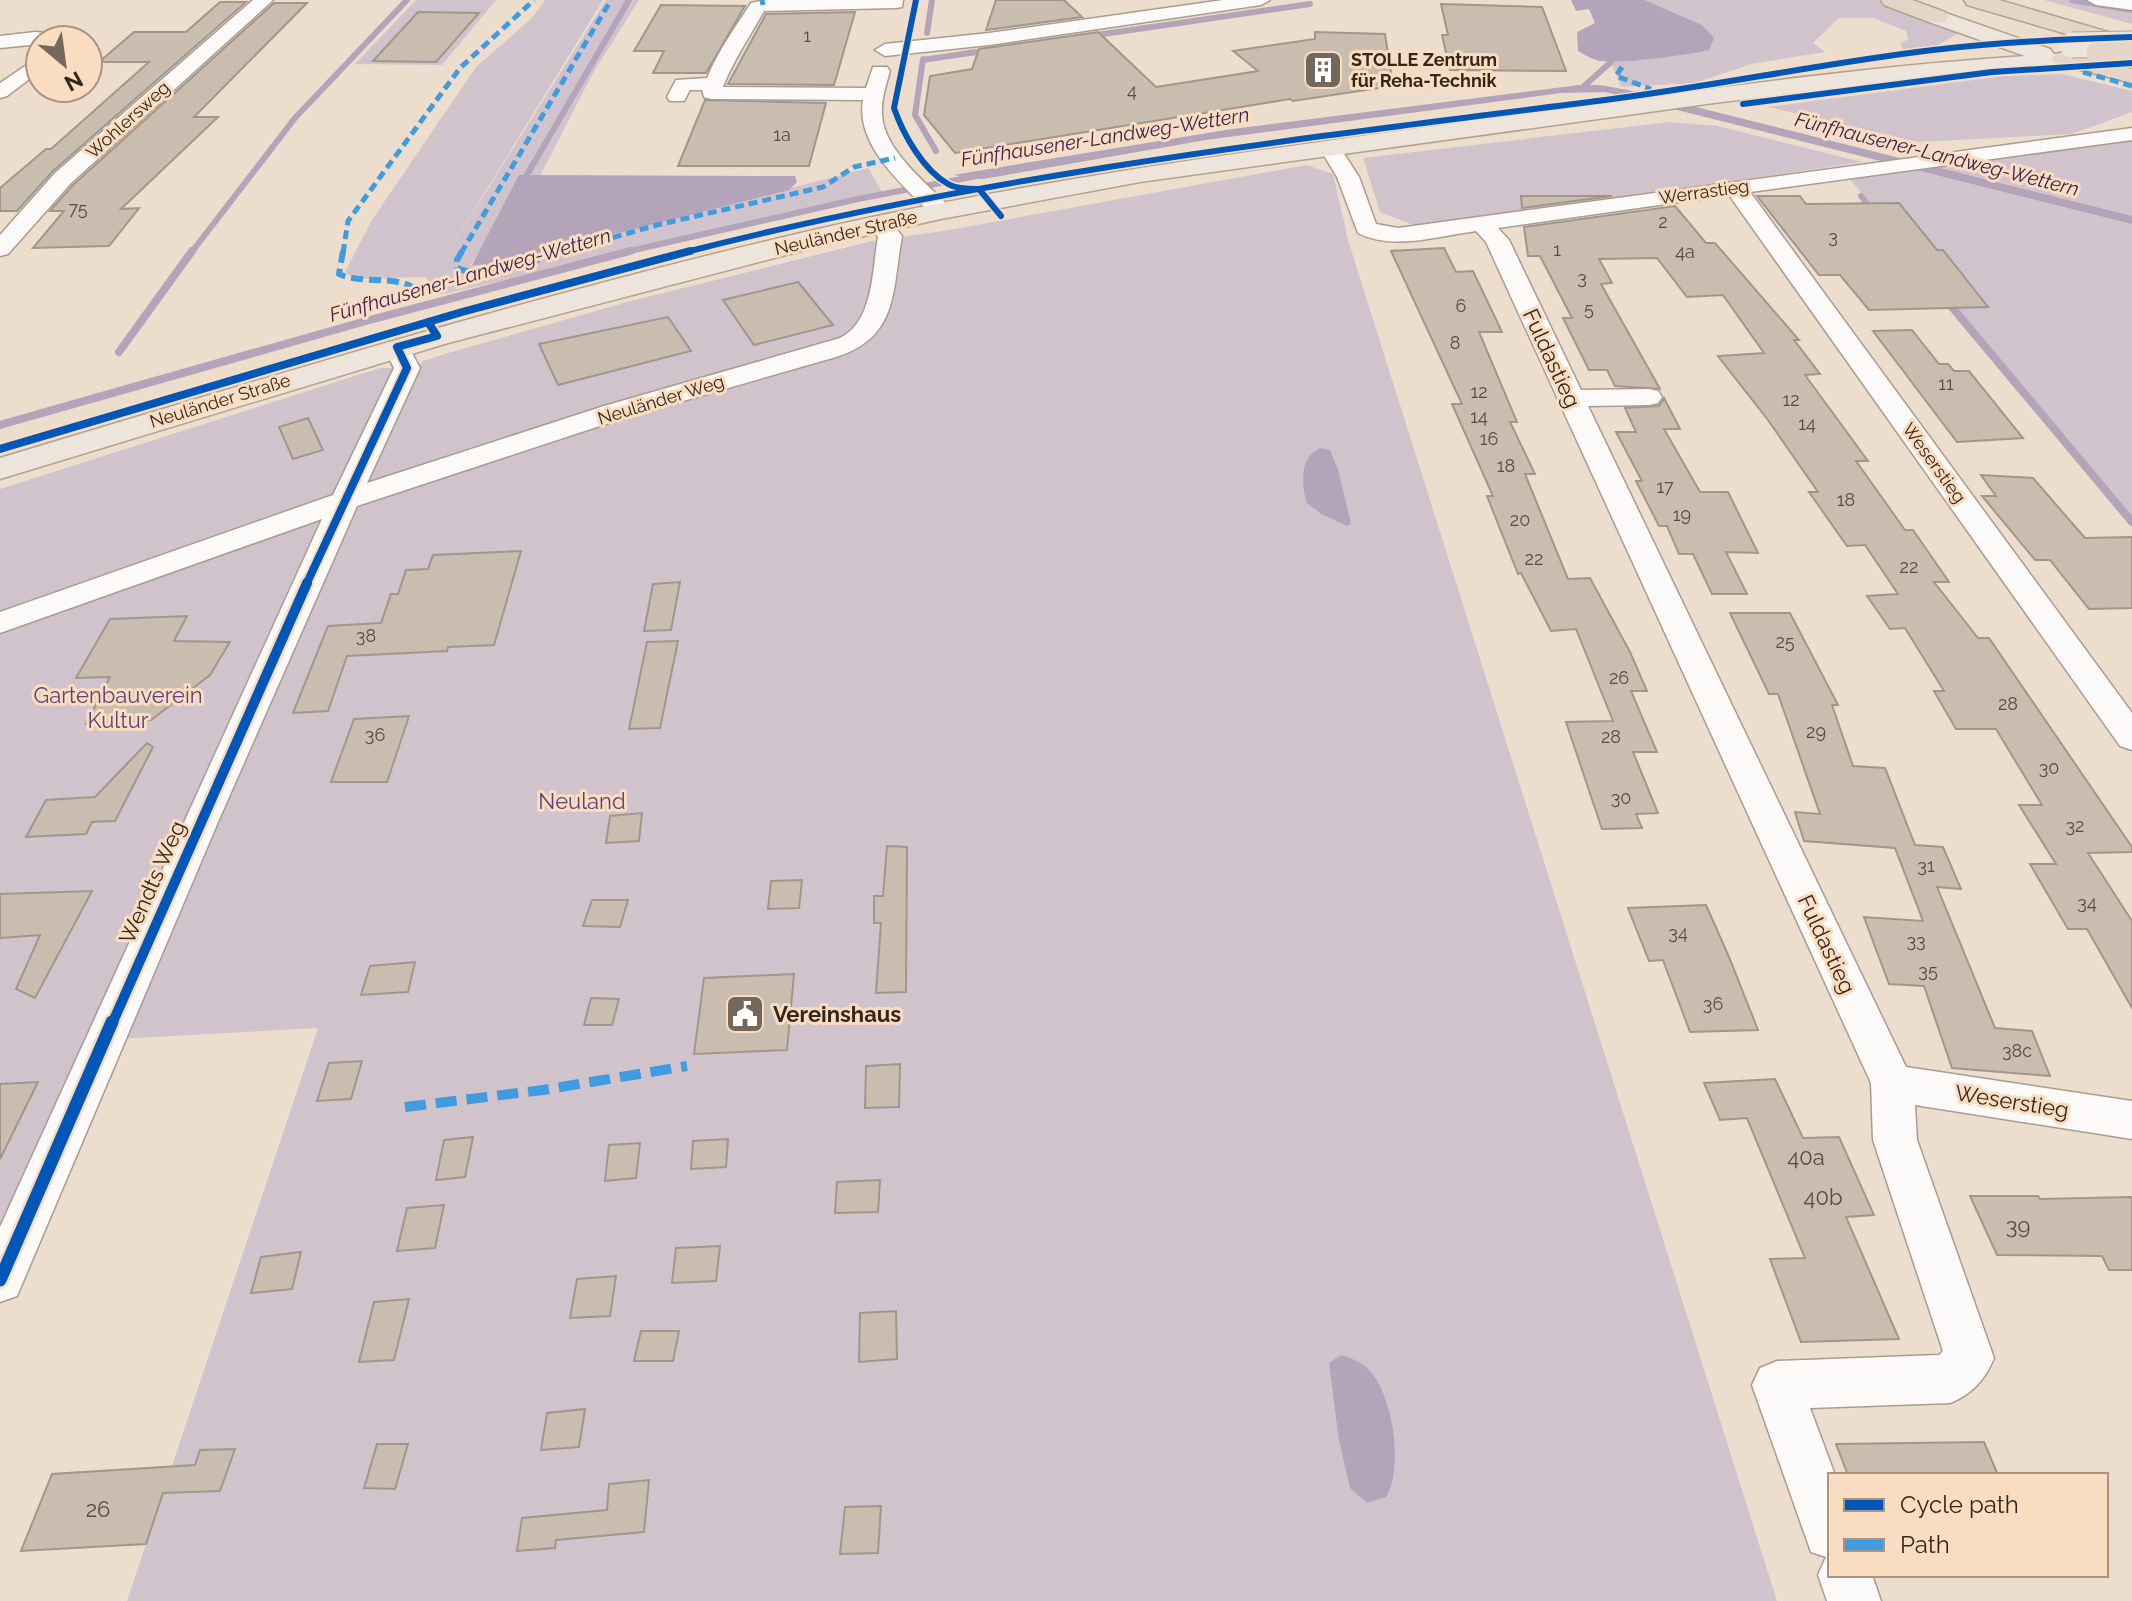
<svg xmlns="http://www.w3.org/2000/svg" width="2132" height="1601" viewBox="0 0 2132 1601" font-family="Raleway,sans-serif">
  <rect width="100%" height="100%" fill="#edddcd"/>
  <!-- green -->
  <path fill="#d1c3cc" d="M416,0H496L442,65L355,64Z
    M545,0H603L437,270L606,0H639L593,73L541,174L470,265L486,267L868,168L884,195L439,295L425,277L354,279L345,272L372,220L476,67L532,18Z
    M1645,0H1880L1936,22L1957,34L1936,46L1905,52L1900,44L1908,39L1906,31L1873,18H1839L1813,43L1825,52L1751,64L1695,83L1621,87L1611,62L1667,55L1702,25Z
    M2044,0H2084L2132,8V24Z
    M2062,74L2132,91V112L2072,134L1918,142L1768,107L2004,76Z
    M1670,122L1718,126L1862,162L1421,228L1380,212L1363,158Z
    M2132,139V519L1848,177Z
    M1307,165L1333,174L1348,240L1777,1601H127L318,1028L98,1040L0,1256V622L325,501L0,615V489L380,368H393L399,374L415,372L423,361L448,353L631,301L872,241L943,231Z"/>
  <!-- water -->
  <path fill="#b4a4b9" d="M1571,0H1645L1702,25L1714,38L1709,50C1688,55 1622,64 1601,61C1593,60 1585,55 1578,51L1577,32L1595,23L1589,9L1576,11Z
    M1579,85H1600L1628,90L2132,216V224L1605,92L1561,93L1206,140L983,179L953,175L1232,129Z
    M519,175L795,176L797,182L789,190L488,266L472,265Z
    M1320,448L1330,450L1338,469L1351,524L1347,526L1321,514L1306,502C1302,480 1299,459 1320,448Z
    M1341,1355C1351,1358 1362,1362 1369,1370C1393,1394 1404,1469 1386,1497L1367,1503L1350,1488L1339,1440L1329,1363Z"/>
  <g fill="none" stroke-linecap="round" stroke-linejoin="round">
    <!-- stream-far1 -->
    <path stroke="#b4a4b9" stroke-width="6" d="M2072,0L2132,10
      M927,33L932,0
      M1090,36L1310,4
      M923,59L915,115L936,151
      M923,60L976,52
      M1583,87L1611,62
      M521,185L629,0
      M1861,196L1875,214
      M191,253L295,118L407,0
      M621,253L858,199L982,175"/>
    <!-- stream -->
    <path stroke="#b4a4b9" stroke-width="8" d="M1946,300L2132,522
      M119,352L192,251
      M0,425L366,321L630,251"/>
  </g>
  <!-- building -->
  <path fill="#c9bdb0" stroke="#a2968a" stroke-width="2" d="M996,0H1064L1082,17L986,30Z
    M220,2H246L53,171L17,211H0V188L46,149H51L149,62H99L134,32H186Z
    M274,3H307L194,117H218L121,209L139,208L109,246L33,248L64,211H50L73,185Z
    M1441,4L1542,7L1566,71L1450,70L1442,35H1448Z
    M661,5L745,6L706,73H653L664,51H634Z
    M418,12L479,13L436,62L373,61Z
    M855,12L834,85L728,84L766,14Z
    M1098,32L1156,87L1258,71L1233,51L1315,39V32L1385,34L1393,86L1293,101L1290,99L955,153L924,115L930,76L972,69L979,49Z
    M705,100L826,103L809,166H678Z
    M1521,196H1612L1522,208Z
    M1757,196H1800L1806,204L1899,203L1937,250H1943L1988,307L1869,310L1840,275H1819Z
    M1675,206L1706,243H1715L1799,340H1794L1820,374L1805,375L1868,461H1856L1905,530H1913L1949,582H1934L1978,638H1989L2132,847V852L2088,853L2132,921V1008L2087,929H2068L2030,864H2056L2019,805H2042L1996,729H1956L1934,691H1944L1905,628L1890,629L1867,596L1898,594L1865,545L1847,546L1809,492H1818L1768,420L1718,356L1764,353L1723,295L1687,297L1657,258L1599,259L1612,283L1601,284L1660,389L1615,386L1607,370H1589L1563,318H1572L1540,256H1528L1524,227Z
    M1444,248L1456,272L1473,271L1502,332H1479L1517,422H1510L1535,474H1525L1568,579L1590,578L1630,652L1647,691H1631L1657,752H1633L1658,813L1636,814L1642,828L1602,829L1566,722L1613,721L1576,629L1551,631L1521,573L1518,574L1487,496H1493L1452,404H1462L1391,251Z
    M798,282L833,325L754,345L723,300Z
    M668,317L691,351L558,385L539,344Z
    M1912,330L1939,364H1948L1954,371H1969L2023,438L1957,442L1873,331Z
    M1664,398L1680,429H1664L1700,492H1728L1758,553L1726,552L1747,594H1712L1693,554H1679L1667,526H1659L1636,481H1642L1616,432H1636L1625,408L1659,406Z
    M308,418L323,450L293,459L279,427Z
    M1981,475L2033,478L2085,538L2132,537V608L2089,609L2050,560H2035L1982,496H1996Z
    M521,551L494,645L448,647L447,651L347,656L328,711L293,713L328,626L381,623L391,594H398L406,570L428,569L433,555Z
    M680,582L671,630L644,631L653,584Z
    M1730,613H1790L1838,705H1832L1853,766L1885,768L1915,845L1943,847L1961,889L1937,887L1995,1028L2032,1031L2050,1076L1952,1068L1924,986L1889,984L1864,917L1923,921L1895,848L1804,841L1795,812L1820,814L1778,694H1769Z
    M187,616L174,641L230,642L210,675L151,720L86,724L110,677L76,678L110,619Z
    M678,641L660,728L629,729L647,642Z
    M409,716L387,782H331L354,719Z
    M147,743L153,747L115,821L92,822L86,834L26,837L46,800L95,797Z
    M642,813L639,841L606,843L610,816Z
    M887,846L907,847L906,992L876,993L881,923H874V896H883Z
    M802,880L799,908L768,909L771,881Z
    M92,891L35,998L16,989L40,935L0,938V894Z
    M592,900H628L620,927L583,926Z
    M1706,905L1729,957L1758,1030L1690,1032L1663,960L1649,961L1628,908Z
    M415,962L408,992L361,995L370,966Z
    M794,974L787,1050L694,1054L704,978Z
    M591,998L619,999L612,1025H584Z
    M362,1061L351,1099L317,1101L329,1063Z
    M900,1064L899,1107L865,1108L866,1066Z
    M1775,1079L1803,1138L1839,1137L1874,1215L1846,1217L1899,1339L1801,1342L1770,1259L1805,1258L1747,1118L1720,1120L1704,1083Z
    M38,1082L0,1159V1084Z
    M473,1137L465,1177L436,1180L444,1140Z
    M728,1139L726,1167L691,1169L693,1141Z
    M640,1143L636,1178L605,1181L609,1145Z
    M880,1180L878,1212L835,1213L837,1182Z
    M1970,1196H2038L2040,1199L2132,1197V1270H2109L2102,1256L1997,1255Z
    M444,1205L435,1248L397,1251L407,1208Z
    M720,1246L716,1281L672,1283L676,1248Z
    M301,1252L292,1289L251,1293L261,1257Z
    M616,1276L610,1316L570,1318L577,1279Z
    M409,1299L394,1360L359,1362L374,1302Z
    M896,1311L897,1359L859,1362L860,1313Z
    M641,1331H679L673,1361H634Z
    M585,1409L579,1447L541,1450L547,1413Z
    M1984,1442L1998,1475H1848L1836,1444Z
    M377,1444H408L395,1489L364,1488Z
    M235,1449L220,1491L163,1493L146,1544L21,1551L52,1474L195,1465L200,1450Z
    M649,1480L644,1532L556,1540L555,1548L517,1551L522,1518L607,1510L609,1484Z
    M881,1506L878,1553L840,1554L845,1507Z"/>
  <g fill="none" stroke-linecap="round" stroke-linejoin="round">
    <defs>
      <path id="minor" d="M253,0H273L71,183L8,254L0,256V235L55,173Z
        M765,0H903L902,7L896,8L764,11C749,38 734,59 723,87L866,88L873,67H887L890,71C886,85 881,100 882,115C884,150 926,183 949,206L952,211L949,216H933C904,186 855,146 863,100L711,99L704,97L702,90H690L684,101H670L667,97L676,80L707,78C718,51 735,28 751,3Z
        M1223,0H1270L1261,5L989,45L885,56L875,50L885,44L989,33Z
        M2087,0H2132V10L2096,5Z
        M35,32L57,34L66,40H40V44L0,48V36Z
        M40,56V71L7,96L0,98V83Z
        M2132,128V140L1750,192L2132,713V750L2120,746L1729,195L1498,228L1509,240L1581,390L1649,389L1658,391L1662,397L1658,403L1649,405L1588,406L1906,1067L2132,1101V1139L1915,1105L1917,1140L1994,1358C1985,1380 1972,1394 1950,1403L1810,1408L1835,1475H1830V1575H1872L1881,1601H1827L1818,1575L1826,1557L1811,1552L1752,1385L1760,1368L1777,1361L1939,1355L1943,1351L1873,1140L1871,1083L1486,242L1476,231C1438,236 1393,251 1358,233L1337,177L1319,147L1330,141L1337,143L1359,177L1376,224L1398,228Z
        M880,217L888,219L902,236C892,291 899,337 836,357L624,418L357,506L218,822L17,1296L0,1302V1227L322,519L0,633V612L333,495L394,368L384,347L388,342H406L420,368L367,483L604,406L840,338C874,321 872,270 878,237L869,224L872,219Z"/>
      <path id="major" d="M1937,10L2050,49L2054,54L2114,50L2122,52L2126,57L2122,62L2114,64L1948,75L1714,103L1140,182L941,219L832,243L448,343L0,479V458C275,375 551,290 831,226C1045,178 1261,150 1478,120C1660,96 1842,68 2025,56L1929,22L1926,17L1929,12Z"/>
      <path id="highway" d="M1881,0H1912L1945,12L1948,17L1945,22H1929L1884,5Z
        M1964,0H1999L2132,39V53L1967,5Z
        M2064,52L2132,69V83L2056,64L2052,59L2056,54Z"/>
    </defs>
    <!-- minor casing -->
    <use href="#minor" stroke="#a89c90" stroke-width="3"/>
    <!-- major casing -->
    <use href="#major" stroke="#b4a18d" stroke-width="3"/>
    <!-- highway casing -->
    <use href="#highway" stroke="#b4a18d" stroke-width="3"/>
    <!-- minor -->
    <use href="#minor" fill="#fcfaf8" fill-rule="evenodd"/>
    <!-- major -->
    <use href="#major" fill="#ede5db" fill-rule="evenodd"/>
    <!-- highway -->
    <use href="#highway" fill="#e3d6c8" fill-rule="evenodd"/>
    <defs>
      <path id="major-bridge" d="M2072,45L2132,44"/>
      <path id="highway-bridge" d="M2099,53L2132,46"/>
    </defs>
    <!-- major-bridge casing -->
    <use href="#major-bridge" stroke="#b4a18d" stroke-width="27" stroke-linecap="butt"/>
    <!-- highway-bridge casing -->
    <use href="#highway-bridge" stroke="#b4a18d" stroke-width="27" stroke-linecap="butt"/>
    <!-- major-bridge -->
    <use href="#major-bridge" stroke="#ede5db" stroke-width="25"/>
    <!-- highway-bridge -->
    <use href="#highway-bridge" stroke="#e3d6c8" stroke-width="25"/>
    <!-- quiet-far2 -->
    <path stroke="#3e9cdf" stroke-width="5" stroke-dasharray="9 5" stroke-linecap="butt" d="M762,0L763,5
      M1622,67L1616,76L1651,89
      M2083,72L2132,86
      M343,253L348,221L460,68L534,0
      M461,253L611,0
      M559,253L657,225L823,187L854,167L895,158"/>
    <!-- quiet-far1 -->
    <path stroke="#3e9cdf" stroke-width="6" stroke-dasharray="12 6" stroke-linecap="butt" d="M343,251L339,274C367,286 399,272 422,294
      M462,251L457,260V268C483,281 539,259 566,251"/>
    <!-- quiet -->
    <path stroke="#3e9cdf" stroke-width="10" stroke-dasharray="21 10" stroke-linecap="butt" d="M405,1107L543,1090L687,1066"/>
    <defs>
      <path id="cycleway-far3" d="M916,0L894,108C903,134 923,170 948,184C957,189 969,189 979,189L1001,216
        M1743,104L1992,72L2132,63
        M682,253C985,175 1296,139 1605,100C1715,86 1824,63 1933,50C1999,42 2066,39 2132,37"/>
      <path id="cycleway-far2" d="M0,449L462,312L690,251
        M306,585L407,368L397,347L437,336L428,322"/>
      <path id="cycleway-far1" d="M112,1024L307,583"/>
      <path id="cycleway" d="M0,1280L112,1022"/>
    </defs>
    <!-- cycleway-far3 casing -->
    <use href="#cycleway-far3" stroke="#fadcc0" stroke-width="9"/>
    <!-- cycleway-far2 casing -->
    <use href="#cycleway-far2" stroke="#fadcc0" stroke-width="12"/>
    <!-- cycleway-far1 casing -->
    <use href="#cycleway-far1" stroke="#fadcc0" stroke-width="15"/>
    <!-- cycleway casing -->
    <use href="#cycleway" stroke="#fadcc0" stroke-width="18"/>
    <!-- cycleway-far3 -->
    <use href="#cycleway-far3" stroke="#0057b8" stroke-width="6"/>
    <!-- cycleway-far2 -->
    <use href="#cycleway-far2" stroke="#0057b8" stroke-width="8"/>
    <!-- cycleway-far1 -->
    <use href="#cycleway-far1" stroke="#0057b8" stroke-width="10"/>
    <!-- cycleway -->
    <use href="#cycleway" stroke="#0057b8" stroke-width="13"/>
  </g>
  <!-- icons -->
  <defs>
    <symbol id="building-square" viewBox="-11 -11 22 22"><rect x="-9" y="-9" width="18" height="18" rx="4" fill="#74675b" stroke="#fadcc0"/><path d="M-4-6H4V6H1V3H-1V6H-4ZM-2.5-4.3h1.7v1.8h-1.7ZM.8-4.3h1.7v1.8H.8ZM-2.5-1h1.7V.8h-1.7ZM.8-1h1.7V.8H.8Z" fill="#fff"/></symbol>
    <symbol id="civic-square" viewBox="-11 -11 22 22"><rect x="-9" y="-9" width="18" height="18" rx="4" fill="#74675b" stroke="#fadcc0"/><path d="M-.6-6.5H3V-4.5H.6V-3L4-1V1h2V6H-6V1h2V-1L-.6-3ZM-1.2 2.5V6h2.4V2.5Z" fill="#fff"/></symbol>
  </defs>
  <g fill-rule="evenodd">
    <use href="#building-square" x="1301" y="48" width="44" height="44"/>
    <use href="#civic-square" x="723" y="992" width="44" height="44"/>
  </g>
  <g text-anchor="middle" stroke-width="6" stroke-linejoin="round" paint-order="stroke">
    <!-- number labels -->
    <g font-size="18" fill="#584c42">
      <text x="807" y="42">1</text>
      <text x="1132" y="97">4</text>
      <text x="782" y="141">1a</text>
      <text x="78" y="215">75</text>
      <text x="1663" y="228">2</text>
      <text x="1833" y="243">3</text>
      <text x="1557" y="256">1</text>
      <text x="1685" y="258">4a</text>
      <text x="1582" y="284">3</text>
      <text x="1461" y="312">6</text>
      <text x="1589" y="315">5</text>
      <text x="1455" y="349">8</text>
      <text x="1946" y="390">11</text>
      <text x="1479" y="398">12</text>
      <text x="1791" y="406">12</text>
      <text x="1479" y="423">14</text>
      <text x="1807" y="430">14</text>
      <text x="1489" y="445">16</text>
      <text x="1506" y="472">18</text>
      <text x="1665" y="493">17</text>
      <text x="1846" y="506">18</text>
      <text x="1682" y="521">19</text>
      <text x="1520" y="526">20</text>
      <text x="1534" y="565">22</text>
      <text x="1909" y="573">22</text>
      <text x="366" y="642">38</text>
      <text x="1785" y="648">25</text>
      <text x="1619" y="684">26</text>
      <text x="2008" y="710">28</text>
      <text x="1816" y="738">29</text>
      <text x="375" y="741">36</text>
      <text x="1611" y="743">28</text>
      <text x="2049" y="774">30</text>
      <text x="1621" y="804">30</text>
      <text x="2075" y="832">32</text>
      <text x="1926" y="872">31</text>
      <text x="2087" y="909">34</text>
      <text x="1678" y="939">34</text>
      <text x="1916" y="947">33</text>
      <text x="1928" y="977">35</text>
      <text x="1713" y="1010">36</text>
      <text x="2017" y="1057">38c</text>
    </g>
    <!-- far-poi labels -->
    <g font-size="18" font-weight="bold" fill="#33271d" stroke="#fadcc0" text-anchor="start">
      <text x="1351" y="66">STOLLE Zentrum<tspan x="1351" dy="21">für Reha-Technik</tspan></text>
    </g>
    <!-- far-street labels -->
    <g font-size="18" fill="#33271d" stroke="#fadcc0">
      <text transform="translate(128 120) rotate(-42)" y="6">Wohlersweg</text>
      <text transform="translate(1704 192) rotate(-8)" y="6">Werrastieg</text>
      <text transform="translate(846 233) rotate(-13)" y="6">Neuländer Straße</text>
      <text transform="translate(661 400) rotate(-17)" y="6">Neuländer Weg</text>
      <text transform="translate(220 401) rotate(-17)" y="6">Neuländer Straße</text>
      <text transform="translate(1934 463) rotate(54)" y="6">Weserstieg</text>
    </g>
    <!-- far-water labels -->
    <g font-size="20" font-style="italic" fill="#3b2454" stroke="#fadcc0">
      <text transform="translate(1105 137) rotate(-9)" y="7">Fünfhausener-Landweg-Wettern</text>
      <text transform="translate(1937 154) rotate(14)" y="7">Fünfhausener-Landweg-Wettern</text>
      <text transform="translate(470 275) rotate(-16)" y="7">Fünfhausener-Landweg-Wettern</text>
    </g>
    <!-- street labels -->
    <g font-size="22" fill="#33271d" stroke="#fadcc0">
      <text transform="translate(1552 358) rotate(65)" y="8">Fuldastieg</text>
      <text transform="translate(152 882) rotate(-66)" y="8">Wendts Weg</text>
      <text transform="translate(1827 944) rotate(65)" y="8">Fuldastieg</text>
      <text transform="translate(2012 1101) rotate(9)" y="8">Weserstieg</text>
    </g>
    <!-- park labels -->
    <g font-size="22" fill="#5c4478" stroke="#fadcc0">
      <text x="118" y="703">Gartenbauverein<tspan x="118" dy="25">Kultur</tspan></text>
      <text x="582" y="809">Neuland</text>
    </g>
    <!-- poi labels -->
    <g font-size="22" font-weight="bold" fill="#33271d" stroke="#fadcc0" text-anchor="start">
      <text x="773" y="1022">Vereinshaus</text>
    </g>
    <!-- near-number labels -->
    <g font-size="22" fill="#584c42">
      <text x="1806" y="1165">40a</text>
      <text x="1823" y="1205">40b</text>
      <text x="2018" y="1234">39</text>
      <text x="98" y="1517">26</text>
    </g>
  </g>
  <!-- legend -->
  <rect x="1828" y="1473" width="280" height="104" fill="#fadcc0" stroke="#aa947f" stroke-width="2"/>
  <rect x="1844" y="1499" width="40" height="12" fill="#0057b8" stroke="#aa947f" stroke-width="2"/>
  <text x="1900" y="1513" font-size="24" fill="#33271d">Cycle path</text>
  <rect x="1844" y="1539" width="40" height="12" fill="#3e9cdf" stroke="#aa947f" stroke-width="2"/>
  <text x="1900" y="1553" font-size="24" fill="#33271d">Path</text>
  <!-- north arrow -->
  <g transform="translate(64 64) rotate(151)"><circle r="38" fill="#fadcc0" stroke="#aa947f" stroke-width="2"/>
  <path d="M0-6L14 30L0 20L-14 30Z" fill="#74675b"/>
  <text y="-12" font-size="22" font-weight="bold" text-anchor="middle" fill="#33271d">N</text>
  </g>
</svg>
